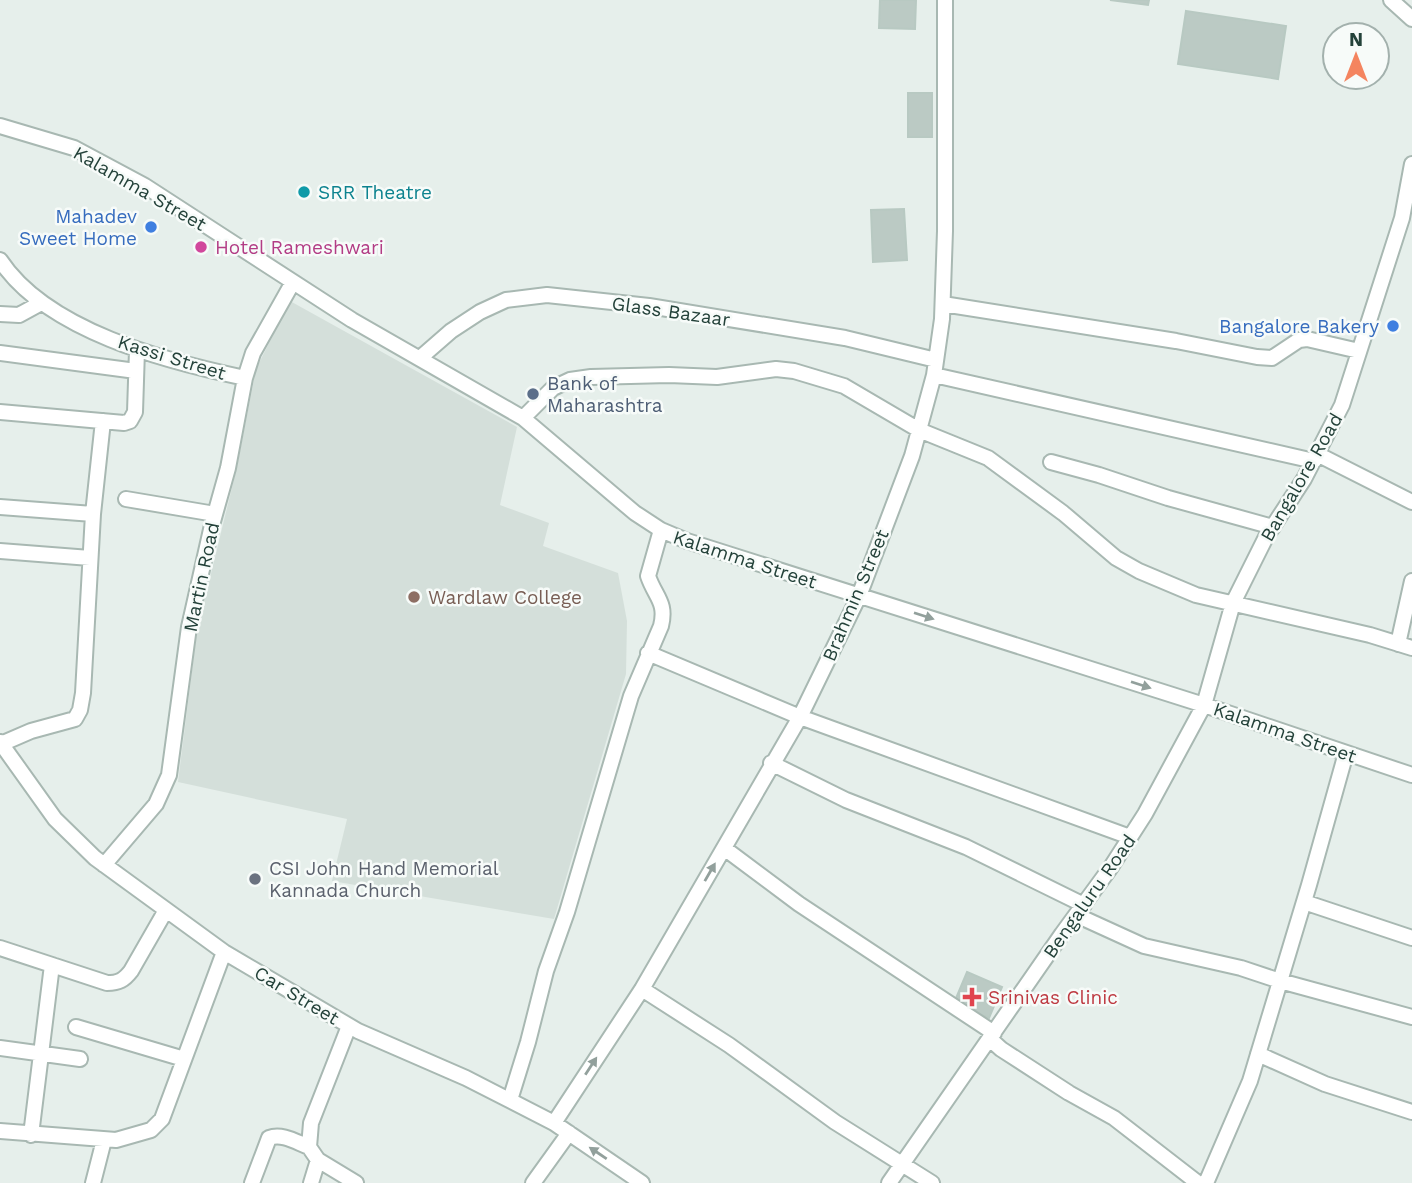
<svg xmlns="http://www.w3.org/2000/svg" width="1412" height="1183" viewBox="0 0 1412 1183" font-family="'Work Sans',sans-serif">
  <rect width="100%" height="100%" fill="#e6efeb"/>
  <!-- built -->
  <path fill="#d4dfda" d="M290,301L517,427L500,505L549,523L543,546L618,573L627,621L626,674L554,919L332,881L347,819L178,782L197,631L237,467L256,369Z"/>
  <!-- building -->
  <path fill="#bbcac4" stroke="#b8c9c2" stroke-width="2" d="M880,0H916L915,29L879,28Z
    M1110,0H1149L1148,5Z
    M1186,11L1286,26L1278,79L1178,64Z
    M908,93H932V137H908Z
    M904,209L907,260L873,262L871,210Z
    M967,972L1002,987L989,1018L954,1003Z"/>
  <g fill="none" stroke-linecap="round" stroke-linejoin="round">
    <defs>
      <path id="minor" d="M1391,0L1412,19
        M0,126L74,148L145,186L352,320L523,418L635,513L661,530L687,541L1204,705L1412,775
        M0,260C47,331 165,361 245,378
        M943,304L1176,341L1257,357L1272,358L1299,340L1307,339L1359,351
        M0,314L19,315L41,303
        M0,353L136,371
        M420,358L451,331L480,312L506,300L547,295L649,306L845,338L936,360
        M934,375L1314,461
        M0,412L124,423L130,421L135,412L137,350
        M523,418L553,388L570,380L591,377L669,375L717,377L776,369L794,371L844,386L919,430L988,458L1063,513L1116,558L1139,571L1196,595L1370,635L1412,648
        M1317,454L1412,502
        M1051,462L1099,475L1168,498L1273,527
        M126,499L215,514
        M0,507L93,514
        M0,551L90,558
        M1398,644L1412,581
        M648,653L800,717L1130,837
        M0,742L55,819L95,858L224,952L358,1031L466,1078L554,1123L642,1183
        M1,744L31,731L75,719L80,710L83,693L93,514L103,421
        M771,763L846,800L966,847L1084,905
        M724,848L799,904L994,1033
        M104,865L156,804L169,775L189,627L212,525L228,468L245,378L253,353L293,282
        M1304,902L1412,938
        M1076,915L1144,946L1241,968L1280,981L1412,1017
        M0,948L107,983C119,983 124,980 131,971L166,910
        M642,989L729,1045L835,1122L932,1183
        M349,1026L311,1123L309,1147L318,1160L356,1183
        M76,1027L184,1059
        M990,1039L1001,1049L1069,1093L1114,1118L1198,1183
        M0,1048L80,1059
        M1258,1054L1325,1084L1412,1112
        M510,1100L528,1042L546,971L567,912L631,696L661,626C667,602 655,597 648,576L661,530
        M554,1123L642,989L800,717L859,596L912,456L934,375L942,319L945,231V0
        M0,1131L116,1140L151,1130L162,1119L224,952
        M31,1135L52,965
        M93,1183L104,1140
        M252,1183L269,1138C282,1133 296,1142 309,1147
        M311,1183L318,1160
        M533,1183L569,1133
        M889,1183L1062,934L1111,867L1145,814L1204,705L1233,603L1266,537L1304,479L1342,405L1402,218L1412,164
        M1206,1183L1250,1081L1309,885L1346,753"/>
    </defs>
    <!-- minor casing -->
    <use href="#minor" stroke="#a8b8b2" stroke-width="18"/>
    <!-- minor -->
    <use href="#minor" stroke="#fff" stroke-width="14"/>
  </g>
  <!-- one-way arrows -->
  <defs><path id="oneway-solid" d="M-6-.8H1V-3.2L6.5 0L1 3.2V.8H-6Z" transform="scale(1.75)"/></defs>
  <g fill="#92a09c">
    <use href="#oneway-solid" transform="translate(924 616) rotate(18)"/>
    <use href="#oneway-solid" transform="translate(1141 685) rotate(18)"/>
    <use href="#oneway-solid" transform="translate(710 872) rotate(-60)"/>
    <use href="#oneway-solid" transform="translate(591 1066) rotate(-57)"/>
    <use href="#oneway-solid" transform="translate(598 1153) rotate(-146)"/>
  </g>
  <!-- markers -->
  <circle fill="#0f9aa8" stroke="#f7fbf9" stroke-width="2.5" cx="304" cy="192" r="7"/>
  <g fill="#3f7fe0" stroke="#f7fbf9" stroke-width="2.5">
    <circle cx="151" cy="227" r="7"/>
    <circle cx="1393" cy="326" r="7"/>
  </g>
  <circle fill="#d1479c" stroke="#f7fbf9" stroke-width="2.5" cx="201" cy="247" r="7"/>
  <circle fill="#5c6f8a" stroke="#f7fbf9" stroke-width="2.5" cx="533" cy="394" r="7"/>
  <circle fill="#8d6e63" stroke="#f7fbf9" stroke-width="2.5" cx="414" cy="597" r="7"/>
  <circle fill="#6b7280" stroke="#f7fbf9" stroke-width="2.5" cx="255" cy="879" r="7"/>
  <path fill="#e0444e" stroke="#f7fbf9" stroke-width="2.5" d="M968.5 986.5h7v7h7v7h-7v7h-7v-7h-7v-7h7z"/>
  <g text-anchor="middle" stroke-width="5" stroke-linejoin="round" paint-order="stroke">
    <!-- street labels -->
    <g font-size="19" fill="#24423a" stroke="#f7fbf9">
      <text transform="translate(140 188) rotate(30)" y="7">Kalamma Street</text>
      <text transform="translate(671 311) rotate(8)" y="7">Glass Bazaar</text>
      <text transform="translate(172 357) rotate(17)" y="7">Kassi Street</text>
      <text transform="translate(1301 477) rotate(-60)" y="7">Bangalore Road</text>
      <text transform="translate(745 559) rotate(18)" y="7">Kalamma Street</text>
      <text transform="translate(201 577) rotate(-78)" y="7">Martin Road</text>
      <text transform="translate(855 595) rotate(-67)" y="7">Brahmin Street</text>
      <text transform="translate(1285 732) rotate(19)" y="7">Kalamma Street</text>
      <text transform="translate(1089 896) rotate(-55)" y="7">Bengaluru Road</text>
      <text transform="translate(297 995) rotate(31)" y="7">Car Street</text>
    </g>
    <!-- culture labels -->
    <g font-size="19" fill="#0d838f" stroke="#f7fbf9" text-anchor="start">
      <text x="318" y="199">SRR Theatre</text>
    </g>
    <!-- shop labels -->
    <g font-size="19" fill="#366cbe" stroke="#f7fbf9" text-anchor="end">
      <text x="137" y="223">Mahadev<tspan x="137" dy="22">Sweet Home</tspan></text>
      <text x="1379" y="333">Bangalore Bakery</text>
    </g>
    <!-- hotel labels -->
    <g font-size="19" fill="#b23c85" stroke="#f7fbf9" text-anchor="start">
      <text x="215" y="254">Hotel Rameshwari</text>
    </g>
    <!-- service labels -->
    <g font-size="19" fill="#4e5e75" stroke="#f7fbf9" text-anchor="start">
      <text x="547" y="390">Bank of<tspan x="547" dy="22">Maharashtra</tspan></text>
    </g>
    <!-- education labels -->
    <g font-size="19" fill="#785e54" stroke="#f7fbf9" text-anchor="start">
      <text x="428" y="604">Wardlaw College</text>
    </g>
    <!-- worship labels -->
    <g font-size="19" fill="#5b616d" stroke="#f7fbf9" text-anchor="start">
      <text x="269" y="875">CSI John Hand Memorial<tspan x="269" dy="22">Kannada Church</tspan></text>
    </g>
    <!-- health labels -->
    <g font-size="19" fill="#be3a42" stroke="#f7fbf9" text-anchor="start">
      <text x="988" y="1004">Srinivas Clinic</text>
    </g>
  </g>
  <!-- north arrow -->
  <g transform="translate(1356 56)"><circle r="33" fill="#f7fbf9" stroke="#a3b1ad" stroke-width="2"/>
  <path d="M0-5L12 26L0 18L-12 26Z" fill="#f4845f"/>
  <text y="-10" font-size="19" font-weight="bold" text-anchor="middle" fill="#24423a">N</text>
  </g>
</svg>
